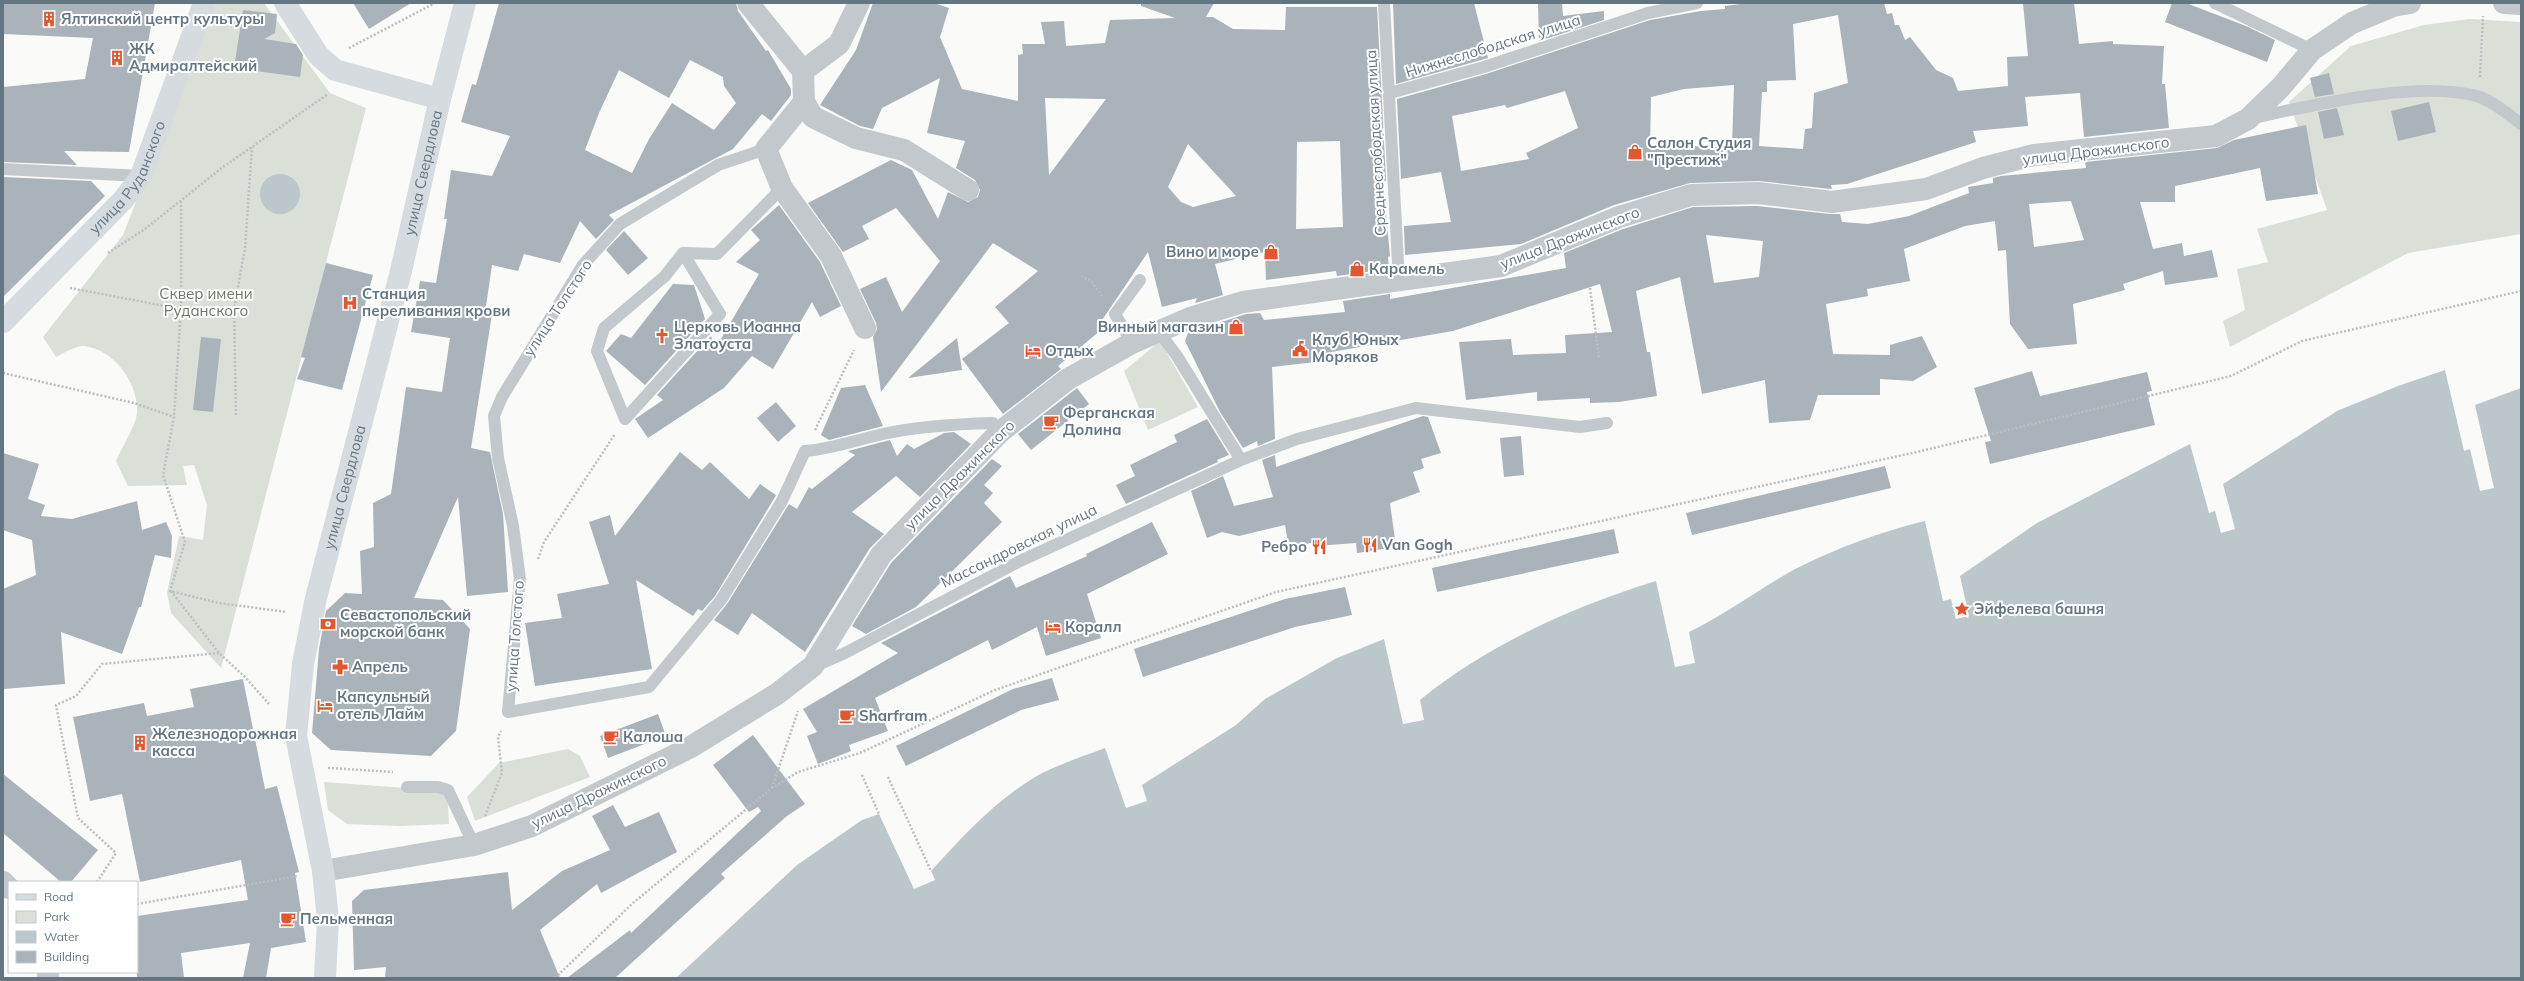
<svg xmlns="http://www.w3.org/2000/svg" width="2524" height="981" viewBox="0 0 2524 981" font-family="Mulish,sans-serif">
  <rect width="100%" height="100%" fill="#fafaf8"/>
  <!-- green -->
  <path fill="#dadfd7" d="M214,3H264L330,93L366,108L221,668L171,613L167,593L179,536L203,540L207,505L194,465L183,466L187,485L128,486L116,461C121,449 136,425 137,413C139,384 114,349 84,346C75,346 64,353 56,357L43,337L123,235Z
    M2469,19L2521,22V234L2408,253L2230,347L2223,321L2245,310L2237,269L2268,262L2257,229L2327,210L2289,102L2351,46L2424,25Z
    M1160,341L1198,407L1148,430L1124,371Z
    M568,749L580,756L590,777L475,821L467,797L499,763Z
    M324,782L447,791L449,824L399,826L347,824L328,810Z"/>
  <!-- water -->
  <path fill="#bbc7cb" d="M260 194a20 20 0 1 1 40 0a20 20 0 1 1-40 0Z
    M2445,370L2464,451L2470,449L2480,491L2494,488L2475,405L2521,388V978H676L797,865L862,820L879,814L914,889L935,880L931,871C963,836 994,802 1035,777C1056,765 1082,757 1105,748L1126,808L1147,801L1142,785L1236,725L1265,699L1337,658L1384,639L1403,724L1424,720L1420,700C1488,644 1573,607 1656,581L1675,667L1695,663L1689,632C1724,615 1755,592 1788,573C1826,552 1882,531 1925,521L1943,601L1951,599L1956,619L1969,616L1960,576L2037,523L2190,444L2209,513L2215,511L2221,533L2235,529L2223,484L2337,411L2398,386Z"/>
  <!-- building -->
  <path fill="#aab3b9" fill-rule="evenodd" d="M3,3H155L129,152L64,151L77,165L3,162V87L85,79L93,38L3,34Z
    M353,3H411L369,29Z
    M499,3H736L738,11L766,51L768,50L791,89V95L771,121L762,114L733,149L609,215L614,220L596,239L580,221L560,263L524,254L518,271L492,265L485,313L492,314L471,448L490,452L503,514L508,592L467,596L458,497L414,598L443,600L470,629L456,731L431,756L331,750L312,733L319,649L326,611L345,593L362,594L360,551L374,547L373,503L391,494L406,387L442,392L450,338L411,332L420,281L436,283L447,219H444L451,170L492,176L510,136L461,122L472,84L476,85ZM690,60L723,77L724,86L736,103L714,130L672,103L649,139L632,173L585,150L599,113L619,70L669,98Z
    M873,3H934L949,8L940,37L962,89L1018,101V55L1023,54L1022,44H1045L1041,22L1064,21L1066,46L1105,43L1110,20L1175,18L1141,6V3H1214L1206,17H1213L1233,29L1285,30L1286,7H1377L1386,181H1383L1390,256L1388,257L1389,269L1337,276L1336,271L1266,280L1265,252L1215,264L1223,295L1195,303L1197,298L1162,307L1148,252L1098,326L1101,330L1058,366L1061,369L1003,414L962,359L1009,323L995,307L1038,271L993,243L881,392L873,337L877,329L876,323L860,289L886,277L902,312L940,261L896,208L862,226L869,239L843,252L808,203L891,160L912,170L938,219L948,192L968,202L978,197L980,190L975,180L956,168L965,141L927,133L940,78L882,108L873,129L860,126L820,105L856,50ZM1045,98L1106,99L1049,175ZM1340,141L1343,227L1296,229L1297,142ZM1188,144L1236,196L1193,207L1181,202L1168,187Z
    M1393,3H1474L1488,58L1396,84Z
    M1538,3H1562L1563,16L1604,11V20L1539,41Z
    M1748,3H1884L1887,14L1892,13L1895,25H1899L1905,40L1910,37L1936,70L1953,78L1958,91L2008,86L2007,57L2028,56L2023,3H2074L2079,44L2113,41V44L2164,46L2162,84H2165L2169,128L2084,137L2080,93L2025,97L2028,126L1973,131L1976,142L1847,184L1831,185L1832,189H1830L1759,181L1690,183L1614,205L1521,244L1405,255L1404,226L1451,222L1441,172L1401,179L1397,99L1486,74L1650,20L1701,11L1725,9V6ZM1838,15L1848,83L1814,93L1812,128L1805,129L1803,149L1759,146L1762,92H1767V81L1796,80L1793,24ZM1734,85L1732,147L1686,146L1685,141L1650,149L1651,97L1684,89ZM1565,91L1578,128L1526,153L1529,159L1461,171L1452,116L1505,105L1507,108Z
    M2172,3H2186L2246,26L2275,40L2267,62L2165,22Z
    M243,10L277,14L275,33L264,39L296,44L303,55L300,77L234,68Z
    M2329,73L2334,94L2315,97L2310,78Z
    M2429,102L2436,132L2398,141L2391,111Z
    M2337,108L2344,135L2324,139L2318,112Z
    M2306,125L2318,194L2266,201L2260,168L2175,186V202H2140L2153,249L2182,243L2184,256L2212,250L2218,277L2165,285L2163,271L2123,284L2125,290L2073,304L2077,344L2028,349L2010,324L2006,250L1998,251L1995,221L1965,226L1904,249L1910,281L1867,289L1868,296L1826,304L1833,354L1890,355V345L1922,336L1937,367L1913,381L1880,379V395H1818L1810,420L1769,423L1765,380L1702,394L1680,277L1636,291L1647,352H1650L1657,396L1619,402L1590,403V398L1537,401V392L1466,400L1459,342L1511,339L1513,355L1566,353L1565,335L1612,332L1600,284L1453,331L1331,352L1333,360L1272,367L1275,439L1258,446L1257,441L1243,448L1220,412L1185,341L1188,333L1246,314L1260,313L1264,320L1345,312L1343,301L1390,294V299L1566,268L1564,253L1623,229L1693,207L1757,206L1830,214H1840L1842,222L1868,224L1909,216L1969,193L1968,187L1993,183V178L2001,176L2086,168L2085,162L2217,148L2234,140ZM2071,201L2084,240L2034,247L2029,204ZM1706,235L1763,241L1759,277L1714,283Z
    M3,177L91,181L105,196L3,297Z
    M779,205L820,262L841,306L820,317L812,302L773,369L752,356L724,388L648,438L635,419L663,400L657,395L711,336L715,349L759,274L736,262L760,240L751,230Z
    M624,231L648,258L628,275L606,250Z
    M326,263L373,275L342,390L297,379L305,358L301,357Z
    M673,284L694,285L705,319L645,385L606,351L621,334L631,338Z
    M201,337L221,339L213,412L193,410Z
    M957,338L962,370L908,378Z
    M2032,371L2040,396L2147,372L2152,391L2147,392L2155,425L1990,464L1985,442L1991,441L1974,388Z
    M865,385L883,426L829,440L821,435L841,388Z
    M1077,388L1089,404L1031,450L1018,434Z
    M776,402L796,426L778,442L757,418Z
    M1423,416L1428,417L1441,453L1421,459L1424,468L1413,472L1420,492L1390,503L1396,547L1357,553L1356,543L1316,546L1315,542L1289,548L1285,525L1239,536L1222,532L1207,538L1191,491L1223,476L1234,506L1273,497L1262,460L1275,455L1276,467Z
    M1207,419L1229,455L1217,460L1218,462L1126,504L1116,485L1135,476L1130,465L1177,442L1174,435Z
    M954,432L971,444L920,497L896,476L852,512L884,534L870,548L805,652L752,613L738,635L714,620L727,604L789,504L797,509L809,487L812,489L855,455L848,451L890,440L897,456L907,444L914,449L944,433Z
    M1521,436L1524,475L1504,477L1500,438Z
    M680,452L702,470L710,462L749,499L760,484L776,495L775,497L715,596L702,611L698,609L693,616L636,580L652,669L535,686L525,623L562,618L557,594L609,584L589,522L610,515L615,536Z
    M3,453L39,464L28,499L45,505L41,516L72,519L137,501L142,530L166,522L172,536L171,558L155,555L141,607H139L122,654L61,632L65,684L3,689V589L36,575L32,540L3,530Z
    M992,459L1002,466L984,485L993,493L984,503L1002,522L916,607L866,634L852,626L891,563Z
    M1885,466L1891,488L1692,535L1686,513Z
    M1152,522L1168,554L1087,594L1101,638L1046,656L1037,627L992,650L988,640L875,698L888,731L849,745L851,751L818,764L807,736L817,732L803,709L898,653L881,643L1010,576L1016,588L1087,556L1086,554Z
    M1614,529L1619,553L1437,592L1432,568Z
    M1345,587L1352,615L1295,627L1143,677L1134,649L1285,599Z
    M1052,678L1059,700L1021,710L906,766L896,746L1013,689Z
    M243,679L265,789L277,786L299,872L295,873L306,942L271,948L266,978H243L250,943L181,953L184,978H137V916L248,900L241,860L140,882L122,794L90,801L73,717L144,703L147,716L194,707L190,689Z
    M658,714L666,736L608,758L600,736Z
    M753,735L805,804L787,816L721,874L725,878L615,978H567L630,930L631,933L761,811L758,807L749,812L713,765Z
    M3,774L98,850L71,882H61L3,833Z
    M613,805L625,827L659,812L677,852L601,893L597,884L540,930L560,978H385L386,967L354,970L352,901L364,890L508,872L512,910L562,871L610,850L592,816Z"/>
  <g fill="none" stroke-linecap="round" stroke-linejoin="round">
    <!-- path -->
    <path stroke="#bbbfc2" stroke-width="2.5" stroke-dasharray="2 2" stroke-linecap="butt" d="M349,48L435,3
      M2480,77L2483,16
      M181,201V309L174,417L163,475L185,542L170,591L219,603L286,612
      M108,253L145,229L223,167L328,94
      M1081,276L1091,281L1103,297
      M70,288L181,309H233
      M1590,288L1599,358
      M3,373L134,403L174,417
      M236,415L234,309L245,248L252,147
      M815,430L854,350
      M538,559L544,542L615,434
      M171,591L219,653L245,677L269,704
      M328,768L393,772
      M862,775L879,814
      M888,777L931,871
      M772,788L798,711
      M485,816L502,773L498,737L501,731
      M97,882L116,853L78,818L56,705L76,696L102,664L219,653
      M137,904L298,876
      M555,978L633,903L772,788L798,772L860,753L995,690L1276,592L1917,452L2231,376L2302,341L2521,291"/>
    <!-- lane -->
    <path stroke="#c3c8cc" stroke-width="12" d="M1384,3L1399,281
      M2215,3L2312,50
      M1390,93L1484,67L1648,13L1697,3
      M2253,118C2314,105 2420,79 2480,97C2494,102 2509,115 2521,124
      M766,149L718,165L620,224L583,265L502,397L494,416L498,458L513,526L520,579L508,712L649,687L721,600L782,501L805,451C832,449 856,440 883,434C919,426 956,424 993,423L1000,432
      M3,169L141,176
      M683,253L720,314L625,419L597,351L604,328L665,276L683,253L717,254L782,188
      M1156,332L1162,336L1177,356L1241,460
      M1132,343L1115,314L1140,280
      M815,666L845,653L1020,561L1241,460L1297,439L1416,408L1580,427L1607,423
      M407,787H438L448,790L474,845"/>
    <!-- street -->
    <path stroke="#c3c8cc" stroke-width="22" d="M748,3L803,71L804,102L766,149L782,188L831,256L865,328
      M2504,3L2521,4
      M803,71L839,44L859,3
      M804,102L813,117L856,138L904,150L968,190
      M323,871L474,845L532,826L689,748L777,694L813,666L881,555L1000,432L1068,379L1132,343L1190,318L1243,302L1501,266L1619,217L1691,195L1758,193L1832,202L1926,189L1983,168L2034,155L2216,136L2248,119L2281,87L2312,50L2352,23L2393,6L2410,3
      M3,882L9,888
      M48,972V978"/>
    <!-- secondary -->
    <g stroke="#d6dbdf" stroke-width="22">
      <path d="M285,3L318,55L335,70L440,99"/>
      <path id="s1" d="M3,322L124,199L141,176L204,3"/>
      <path id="s2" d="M325,978L328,920L323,871L296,736L303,664L316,598L401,271L440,99L465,3"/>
    </g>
  </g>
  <!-- icons -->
  <defs>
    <symbol id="building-bare" viewBox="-9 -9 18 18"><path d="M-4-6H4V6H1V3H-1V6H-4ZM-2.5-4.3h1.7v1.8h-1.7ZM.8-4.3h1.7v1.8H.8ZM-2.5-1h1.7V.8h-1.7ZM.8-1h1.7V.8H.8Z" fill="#e4572e" stroke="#fff" stroke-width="2.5" paint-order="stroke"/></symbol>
    <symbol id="shop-bare" viewBox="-9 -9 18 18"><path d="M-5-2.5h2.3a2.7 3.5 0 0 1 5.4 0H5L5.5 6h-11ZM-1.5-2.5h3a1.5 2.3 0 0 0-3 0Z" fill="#e4572e" stroke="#fff" stroke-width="2.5" paint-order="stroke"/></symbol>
    <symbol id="hospital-bare" viewBox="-9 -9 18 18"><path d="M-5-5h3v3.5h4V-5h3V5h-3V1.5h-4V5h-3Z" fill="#e4572e" stroke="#fff" stroke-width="2.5" paint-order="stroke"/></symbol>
    <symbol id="church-bare" viewBox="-9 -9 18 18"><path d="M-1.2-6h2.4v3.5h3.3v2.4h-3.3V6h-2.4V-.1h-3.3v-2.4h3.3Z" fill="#e4572e" stroke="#fff" stroke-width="2.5" paint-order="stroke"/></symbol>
    <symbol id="civic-bare" viewBox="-9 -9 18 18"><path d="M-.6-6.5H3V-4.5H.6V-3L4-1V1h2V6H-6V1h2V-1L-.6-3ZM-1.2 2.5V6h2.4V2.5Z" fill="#e4572e" stroke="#fff" stroke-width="2.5" paint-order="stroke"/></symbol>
    <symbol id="hotel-bare" viewBox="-9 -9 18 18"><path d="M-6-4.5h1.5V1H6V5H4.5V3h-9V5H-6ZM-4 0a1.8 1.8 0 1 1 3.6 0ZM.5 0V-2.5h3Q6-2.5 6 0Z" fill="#e4572e" stroke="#fff" stroke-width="2.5" paint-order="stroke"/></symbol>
    <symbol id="cafe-bare" viewBox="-9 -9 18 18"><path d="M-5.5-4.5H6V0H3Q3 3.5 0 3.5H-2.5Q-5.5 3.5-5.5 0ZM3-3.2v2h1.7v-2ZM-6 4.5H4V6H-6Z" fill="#e4572e" stroke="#fff" stroke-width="2.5" paint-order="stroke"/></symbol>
    <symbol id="restaurant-bare" viewBox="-9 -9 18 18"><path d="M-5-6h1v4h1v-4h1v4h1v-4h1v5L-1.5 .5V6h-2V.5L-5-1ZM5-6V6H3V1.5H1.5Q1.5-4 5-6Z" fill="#e4572e" stroke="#fff" stroke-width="2.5" paint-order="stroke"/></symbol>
    <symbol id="sight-bare" viewBox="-9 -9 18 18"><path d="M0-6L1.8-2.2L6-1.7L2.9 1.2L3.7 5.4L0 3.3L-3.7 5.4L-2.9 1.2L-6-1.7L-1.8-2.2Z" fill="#e4572e" stroke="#fff" stroke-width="2.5" paint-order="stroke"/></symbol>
    <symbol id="bank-bare" viewBox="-9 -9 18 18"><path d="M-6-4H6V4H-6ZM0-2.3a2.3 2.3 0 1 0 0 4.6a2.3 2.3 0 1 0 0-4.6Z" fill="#e4572e" stroke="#fff" stroke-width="2.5" paint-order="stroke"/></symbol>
    <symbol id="pharmacy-bare" viewBox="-9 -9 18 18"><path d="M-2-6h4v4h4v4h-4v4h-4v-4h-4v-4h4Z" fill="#e4572e" stroke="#fff" stroke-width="2.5" paint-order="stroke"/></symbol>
  </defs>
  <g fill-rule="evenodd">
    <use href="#building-bare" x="38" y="8" width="22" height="22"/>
    <use href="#building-bare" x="106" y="47" width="22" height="22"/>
    <use href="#shop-bare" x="1624" y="141" width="22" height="22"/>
    <use href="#shop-bare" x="1260" y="241" width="22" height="22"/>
    <use href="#shop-bare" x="1346" y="258" width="22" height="22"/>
    <use href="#hospital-bare" x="339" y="292" width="22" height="22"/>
    <use href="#shop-bare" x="1225" y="316" width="22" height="22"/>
    <use href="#church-bare" x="651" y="325" width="22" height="22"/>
    <use href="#civic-bare" x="1289" y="338" width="22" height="22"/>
    <use href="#hotel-bare" x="1022" y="340" width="22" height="22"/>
    <use href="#cafe-bare" x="1040" y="411" width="22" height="22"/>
    <use href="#restaurant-bare" x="1359" y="534" width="22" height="22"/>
    <use href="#restaurant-bare" x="1308" y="536" width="22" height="22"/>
    <use href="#sight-bare" x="1951" y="598" width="22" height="22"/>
    <use href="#bank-bare" x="317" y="613" width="22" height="22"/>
    <use href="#hotel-bare" x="1042" y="616" width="22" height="22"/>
    <use href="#pharmacy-bare" x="329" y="656" width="22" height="22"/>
    <use href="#hotel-bare" x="314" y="695" width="22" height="22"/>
    <use href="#cafe-bare" x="836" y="705" width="22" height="22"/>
    <use href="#cafe-bare" x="600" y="726" width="22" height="22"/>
    <use href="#building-bare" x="129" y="732" width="22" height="22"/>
    <use href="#cafe-bare" x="277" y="908" width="22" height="22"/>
  </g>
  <g text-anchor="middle" stroke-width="4" stroke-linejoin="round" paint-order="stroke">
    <!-- poi labels -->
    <g font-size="15" font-weight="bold" fill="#657683" stroke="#fff" text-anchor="start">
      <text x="61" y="24">Ялтинский центр культуры</text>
      <text x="129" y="54">ЖК<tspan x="129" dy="17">Адмиралтейский</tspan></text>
      <text x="1647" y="148">Салон Студия<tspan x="1647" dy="17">"Престиж"</tspan></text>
      <text x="1259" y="257" text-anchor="end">Вино и море</text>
      <text x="1369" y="274">Карамель</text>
      <text x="362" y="299">Станция<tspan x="362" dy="17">переливания крови</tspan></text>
      <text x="674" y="332">Церковь Иоанна<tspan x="674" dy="17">Златоуста</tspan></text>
      <text x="1224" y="332" text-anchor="end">Винный магазин</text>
      <text x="1312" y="345">Клуб Юных<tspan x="1312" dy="17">Моряков</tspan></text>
      <text x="1045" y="356">Отдых</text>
      <text x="1063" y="418">Ферганская<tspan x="1063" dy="17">Долина</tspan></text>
      <text x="1382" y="550">Van Gogh</text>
      <text x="1307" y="552" text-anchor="end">Ребро</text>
      <text x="1974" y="614">Эйфелева башня</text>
      <text x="340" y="620">Севастопольский<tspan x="340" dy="17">морской банк</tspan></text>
      <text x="1065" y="632">Коралл</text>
      <text x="352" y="672">Апрель</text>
      <text x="337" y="702">Капсульный<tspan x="337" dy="17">отель Лайм</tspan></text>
      <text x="859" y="721">Sharfram</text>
      <text x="152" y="739">Железнодорожная<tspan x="152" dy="17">касса</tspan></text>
      <text x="623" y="742">Калоша</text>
      <text x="300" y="924">Пельменная</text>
    </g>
    <!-- street labels -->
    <g font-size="15" fill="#657683" stroke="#fff">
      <text transform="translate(1493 46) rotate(-17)" y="5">Нижнеслободская улица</text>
      <text transform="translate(1376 143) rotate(-93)" y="5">Среднеслободская улица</text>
      <text transform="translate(2096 151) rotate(-7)" y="5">улица Дражинского</text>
      <text dy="5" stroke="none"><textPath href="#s2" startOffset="823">улица Свердлова</textPath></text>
      <text dy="5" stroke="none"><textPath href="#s1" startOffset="193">улица Руданского</textPath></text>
      <text transform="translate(1570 238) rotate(-21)" y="5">улица Дражинского</text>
      <text transform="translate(558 308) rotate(-57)" y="5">улица Толстого</text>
      <text transform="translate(960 475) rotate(-45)" y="5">улица Дражинского</text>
      <text dy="5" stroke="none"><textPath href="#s2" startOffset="499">улица Свердлова</textPath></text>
      <text transform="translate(1019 546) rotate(-26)" y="5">Массандровская улица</text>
      <text transform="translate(515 636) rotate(-86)" y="5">улица Толстого</text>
      <text transform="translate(599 792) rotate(-26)" y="5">улица Дражинского</text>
    </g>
    <!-- park labels -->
    <g font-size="15" fill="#687a64" stroke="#fff">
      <text x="206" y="299">Сквер имени<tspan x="206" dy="17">Руданского</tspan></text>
    </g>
  </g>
  <!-- border -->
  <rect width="2524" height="981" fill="none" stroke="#657683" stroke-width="8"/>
  <!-- legend -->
  <rect x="8" y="881" width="130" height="92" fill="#ffffff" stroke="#c1c8cd"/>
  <rect x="16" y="894" width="20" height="6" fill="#d6dbdf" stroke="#c1c8cd"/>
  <text x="44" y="901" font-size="12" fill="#657683">Road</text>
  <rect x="16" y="911" width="20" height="12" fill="#dadfd7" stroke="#c1c8cd"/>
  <text x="44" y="921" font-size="12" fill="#657683">Park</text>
  <rect x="16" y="931" width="20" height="12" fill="#bbc7cb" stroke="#c1c8cd"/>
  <text x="44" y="941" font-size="12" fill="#657683">Water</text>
  <rect x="16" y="951" width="20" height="12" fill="#aab3b9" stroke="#c1c8cd"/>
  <text x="44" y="961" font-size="12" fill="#657683">Building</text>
</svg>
